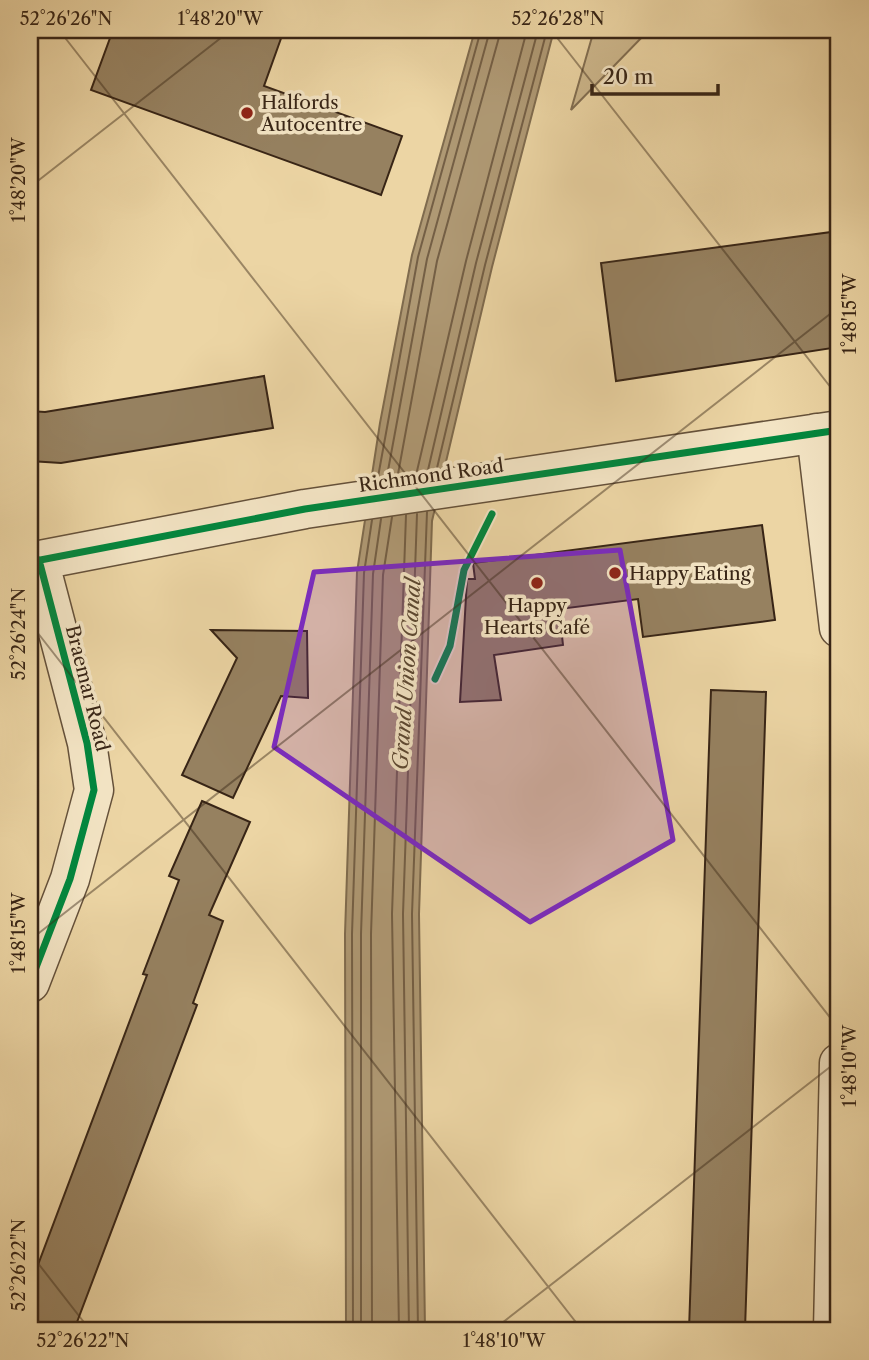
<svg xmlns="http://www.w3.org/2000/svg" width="869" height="1360" viewBox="0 0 869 1360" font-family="'Libre Caslon Text',serif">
  <rect width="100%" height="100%" fill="#ecd5a4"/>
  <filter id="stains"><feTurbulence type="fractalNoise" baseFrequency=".00286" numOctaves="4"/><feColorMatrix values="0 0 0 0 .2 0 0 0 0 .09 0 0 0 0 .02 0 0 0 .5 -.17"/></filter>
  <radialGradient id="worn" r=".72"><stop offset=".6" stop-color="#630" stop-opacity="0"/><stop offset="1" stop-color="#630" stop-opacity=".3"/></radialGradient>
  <!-- green -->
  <path fill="#cdb78c" stroke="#826e51" stroke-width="2" d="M594,30H649L571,110Z"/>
  <!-- water -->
  <path fill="#af9974" stroke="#7f6b4e" stroke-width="2" d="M475,30H554L492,267L432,521L419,914L425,1330H346L345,934L357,572L380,423L412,255Z"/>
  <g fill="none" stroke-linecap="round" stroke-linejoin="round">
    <!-- shore -->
    <path stroke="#745f45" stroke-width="2" d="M437,468L485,265L547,30
      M428,470L476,263L538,30
      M417,471L466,261L527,30
      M398,474L437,261L501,30
      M387,476L427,259L490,30
      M378,477L418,257L481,30
      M353,1330L352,934L364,573L372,520
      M361,1330V934L373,574L381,519
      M372,1330L371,934L383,575L392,517
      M399,1330L392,914L406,515
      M409,1330L403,914L417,514
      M418,1330L412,914L427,512"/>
  </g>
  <!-- building -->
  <path fill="#968160" stroke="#382516" stroke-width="2" d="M113,30H284L264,86L402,136L381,195L91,90Z
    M839,231V347L616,381L601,263Z
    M264,376L273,428L61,463L30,461V411L45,412Z
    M762,525L775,620L643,637L638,599L559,609L563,645L494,655L501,700L460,702L467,579H475L473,563Z
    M211,630L307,631L308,698L281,696L233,798L182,775L237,658Z
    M711,690L766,692L745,1330H689Z
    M202,801L250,822L209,915L223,921L193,1003L197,1005L74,1330H30V1286L147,975L143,974L179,880L169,876Z"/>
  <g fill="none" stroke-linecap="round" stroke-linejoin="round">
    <defs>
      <path id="minor" d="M816,433L839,628
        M30,562L305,509L839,430
        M30,983L70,879L94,790L87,743L39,560
        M833,1330L839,1063"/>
    </defs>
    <!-- minor casing -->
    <use href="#minor" stroke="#65513a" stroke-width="41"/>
    <!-- minor -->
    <use href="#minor" stroke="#f3e4c4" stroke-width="38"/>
    <defs>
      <path id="cycleway" d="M30,562L305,509L839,430
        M435,679L450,646L464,570L492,514
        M30,983L70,879L94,790L87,743L39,560
        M833,1330L839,1063"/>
    </defs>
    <!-- cycleway casing -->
    <use href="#cycleway" stroke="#f3e4c4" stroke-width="11"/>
    <!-- cycleway -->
    <use href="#cycleway" stroke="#00873e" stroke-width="7"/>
  </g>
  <!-- marked area -->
  <path fill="#7b2cbf" fill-opacity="0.2" stroke="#7b2cbf" stroke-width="5" stroke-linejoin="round" d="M620,550L673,840L530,922L274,747L314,572Z"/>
  <!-- ticks -->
  <path fill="none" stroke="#382516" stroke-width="2" stroke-opacity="0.45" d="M59,30L839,1029M551,30L839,398M30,187L231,30M30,623L582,1330M30,940L839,307M30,1253L90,1330M493,1330L839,1060"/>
  <!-- markers -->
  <g fill="#8f2418" stroke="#f3e4c4" stroke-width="2.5">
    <circle cx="247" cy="113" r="7"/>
    <circle cx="615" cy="573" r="7"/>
    <circle cx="537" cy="583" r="7"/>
  </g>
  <g text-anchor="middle" stroke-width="7" stroke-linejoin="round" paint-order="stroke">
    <!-- poi labels -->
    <g font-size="19" fill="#382516" stroke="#f3e4c4" text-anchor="start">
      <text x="261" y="109">Halfords<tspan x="261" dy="22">Autocentre</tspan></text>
      <text x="629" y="580">Happy Eating</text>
      <text x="537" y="612" text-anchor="middle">Happy<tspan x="537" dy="22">Hearts Café</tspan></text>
    </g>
    <!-- street labels -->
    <g font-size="19" fill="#382516" stroke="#f3e4c4">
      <text transform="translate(431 475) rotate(-8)" y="7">Richmond Road</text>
      <text transform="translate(88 688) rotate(76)" y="7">Braemar Road</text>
    </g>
    <!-- water labels -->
    <g font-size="21" font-style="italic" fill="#5c4832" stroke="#f3e4c4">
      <text transform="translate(407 674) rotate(-86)" y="7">Grand Union Canal</text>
    </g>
  </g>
  <!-- margin -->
  <rect width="869" height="1360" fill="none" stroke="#ecd5a4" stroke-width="77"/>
  <!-- scale -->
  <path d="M592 84v10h126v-10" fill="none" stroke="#382516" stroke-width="3.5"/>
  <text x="603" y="84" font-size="21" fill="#382516" stroke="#f3e4c4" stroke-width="5" paint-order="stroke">20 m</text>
  <rect x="38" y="38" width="792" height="1284" fill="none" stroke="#382516" stroke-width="2.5"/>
  <g font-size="18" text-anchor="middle" fill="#382516">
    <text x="66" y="25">52°26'26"N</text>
    <text x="220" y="25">1°48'20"W</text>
    <text x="558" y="25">52°26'28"N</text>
    <text transform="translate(19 180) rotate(-90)" y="6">1°48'20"W</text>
    <text transform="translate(850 314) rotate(-90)" y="6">1°48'15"W</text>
    <text transform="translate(19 634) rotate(-90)" y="6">52°26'24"N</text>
    <text transform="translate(19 933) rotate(-90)" y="6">1°48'15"W</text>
    <text transform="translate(850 1066) rotate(-90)" y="6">1°48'10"W</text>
    <text transform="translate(19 1265) rotate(-90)" y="6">52°26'22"N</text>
    <text x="83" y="1347">52°26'22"N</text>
    <text x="504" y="1347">1°48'10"W</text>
  </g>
  <rect width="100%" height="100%" filter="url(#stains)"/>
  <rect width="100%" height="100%" fill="url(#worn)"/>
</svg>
